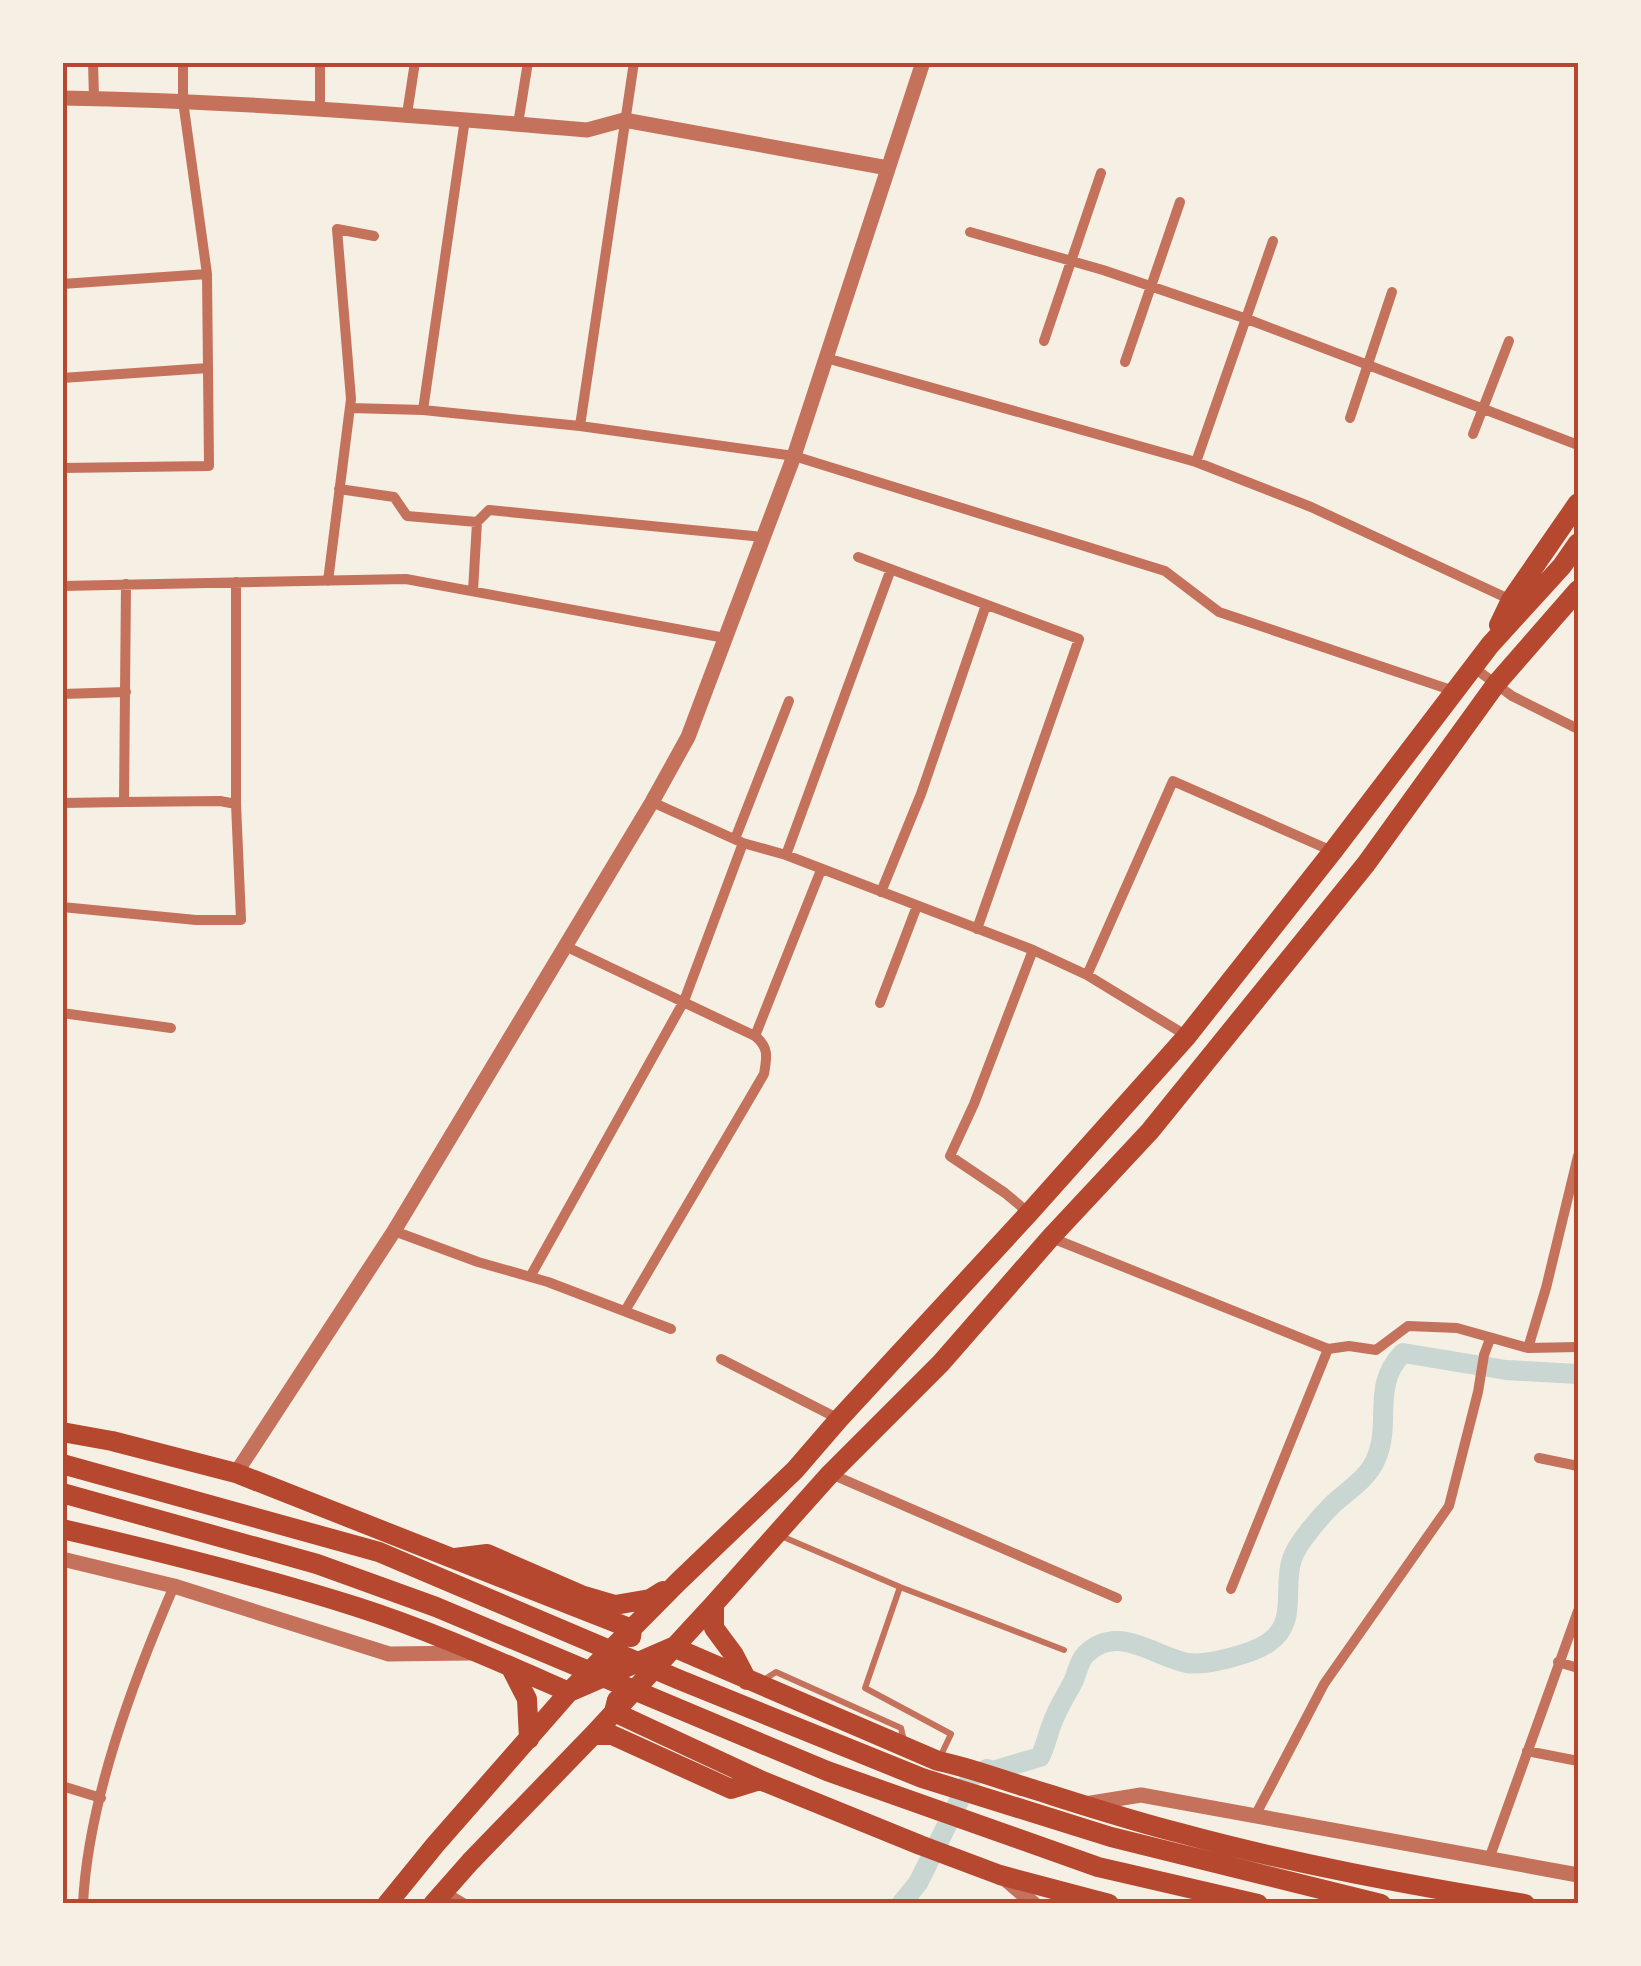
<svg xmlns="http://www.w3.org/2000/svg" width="1641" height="1966" viewBox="0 0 1641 1966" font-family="Georgia,serif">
  <rect width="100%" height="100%" fill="#f6efe4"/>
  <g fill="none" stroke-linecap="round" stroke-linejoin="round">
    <!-- canal -->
    <path stroke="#c9d6d2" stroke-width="20" d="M901,1904L918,1883L971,1777L987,1769L992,1771L1040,1757C1046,1745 1048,1733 1053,1721C1058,1707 1067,1694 1074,1680C1077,1672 1080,1659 1087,1653C1119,1624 1153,1656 1187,1663C1206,1666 1252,1654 1268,1643C1299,1622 1282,1589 1292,1559C1297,1543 1321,1516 1333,1504C1347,1491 1367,1479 1375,1461C1393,1423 1370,1386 1403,1353L1506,1370L1578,1374"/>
    <!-- service -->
    <path stroke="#c5725c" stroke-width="6" d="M781,1536L900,1587L1064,1650
      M900,1587L865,1688L951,1734L941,1755
      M762,1681L776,1672L901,1728L904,1741"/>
    <!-- minor -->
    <path stroke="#c5725c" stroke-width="10" d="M93,62L94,98
      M320,62V108
      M407,114L415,62
      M518,124L528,62
      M970,232L1103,270L1247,319L1578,445
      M62,284L207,274L183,101V62
      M1044,341L1101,173
      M826,358L1196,462L1273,241
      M1125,362L1180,202
      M62,378L208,368
      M350,408L423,410L465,119
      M423,410L580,426L794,456L1165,571L1219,612L1454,691
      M1350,418L1392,292
      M580,426L634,62
      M1473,434L1509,341
      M1196,462L1311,507L1511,600
      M62,468L209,466L207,274
      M339,489L394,497L407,516L477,522L473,591
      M477,522L489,510L763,537
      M858,557L1079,639L977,929
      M328,581L351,399L337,229L374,236
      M62,586L406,579L725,638
      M1473,667L1512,696L1578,729
      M62,694L126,692
      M124,802L220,801L236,804
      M652,802L743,843L786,855L1033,950L1087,975L1187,1036
      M62,803L124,802L126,584
      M735,839L789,701
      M786,855L891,569
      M881,892L921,794L986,605
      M62,907L196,920H241L236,804V582
      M565,946L755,1036C769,1047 767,1057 764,1074L625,1311
      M1087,975L1173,781L1332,851
      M880,1003L917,906
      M62,1013L171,1028
      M755,1036L821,870
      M1029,1213L1005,1193L950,1156L974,1104L1033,950
      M394,1231L478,1262L548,1282L671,1329
      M1052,1238L1328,1349L1349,1346L1376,1350L1408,1326L1457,1328L1528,1348L1578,1347
      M530,1277L684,1001L743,843
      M1528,1348L1546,1288L1578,1156
      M721,1359L839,1419
      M1539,1458L1578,1466
      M831,1474L1117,1598
      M1231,1589L1328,1349
      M1558,1662L1578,1668
      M1527,1751L1578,1761
      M62,1786L101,1798
      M1254,1818L1324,1684L1449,1506L1478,1392L1484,1355L1490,1339
      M1489,1859L1578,1611
      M445,1892L465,1904
      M83,1904C88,1801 133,1681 174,1586"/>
    <!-- tertiary -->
    <path stroke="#c5725c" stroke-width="15" d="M62,98C238,101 412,115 587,130L624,120L888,168
      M236,1473L394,1231L652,802L688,737L794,456L923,62
      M62,1559L174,1586L389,1654L470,1653
      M1085,1804L1141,1795L1578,1875
      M1003,1877L1034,1904"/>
    <!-- primary -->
    <path stroke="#b5482f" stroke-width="20" d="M1499,625L1511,600L1578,503
      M62,1432L112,1441L236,1473L632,1629L631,1637
      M62,1464L379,1552L680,1680L922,1778L1111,1837L1381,1904
      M62,1493L317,1564L436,1607L827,1771L1098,1867L1258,1904
      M62,1529C162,1552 260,1576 357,1607C429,1630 500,1662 569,1692L673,1647L938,1761C968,1767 996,1778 1026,1787C1077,1803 1128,1820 1180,1833C1294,1864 1409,1885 1525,1904
      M455,1558L487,1554L581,1595L615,1605L650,1599L663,1591
      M714,1604V1628L734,1655L747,1680
      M510,1666L527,1699L529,1739
      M617,1700L614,1712L760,1780L920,1845L1000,1875L1109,1904
      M593,1735H612L731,1789L760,1780
      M387,1904L435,1845L569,1692L678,1582L795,1470L839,1419L1029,1213L1187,1036L1333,851L1490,645L1562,566L1578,543
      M433,1904L470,1862L593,1735L714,1604L830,1474L941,1363L1051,1237L1150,1131L1366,864L1496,684L1578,590"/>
  </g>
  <!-- border -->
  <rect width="1641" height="1966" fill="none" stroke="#f6efe4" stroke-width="130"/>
  <rect x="65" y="65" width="1511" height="1836" fill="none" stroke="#b5482f" stroke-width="4"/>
</svg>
